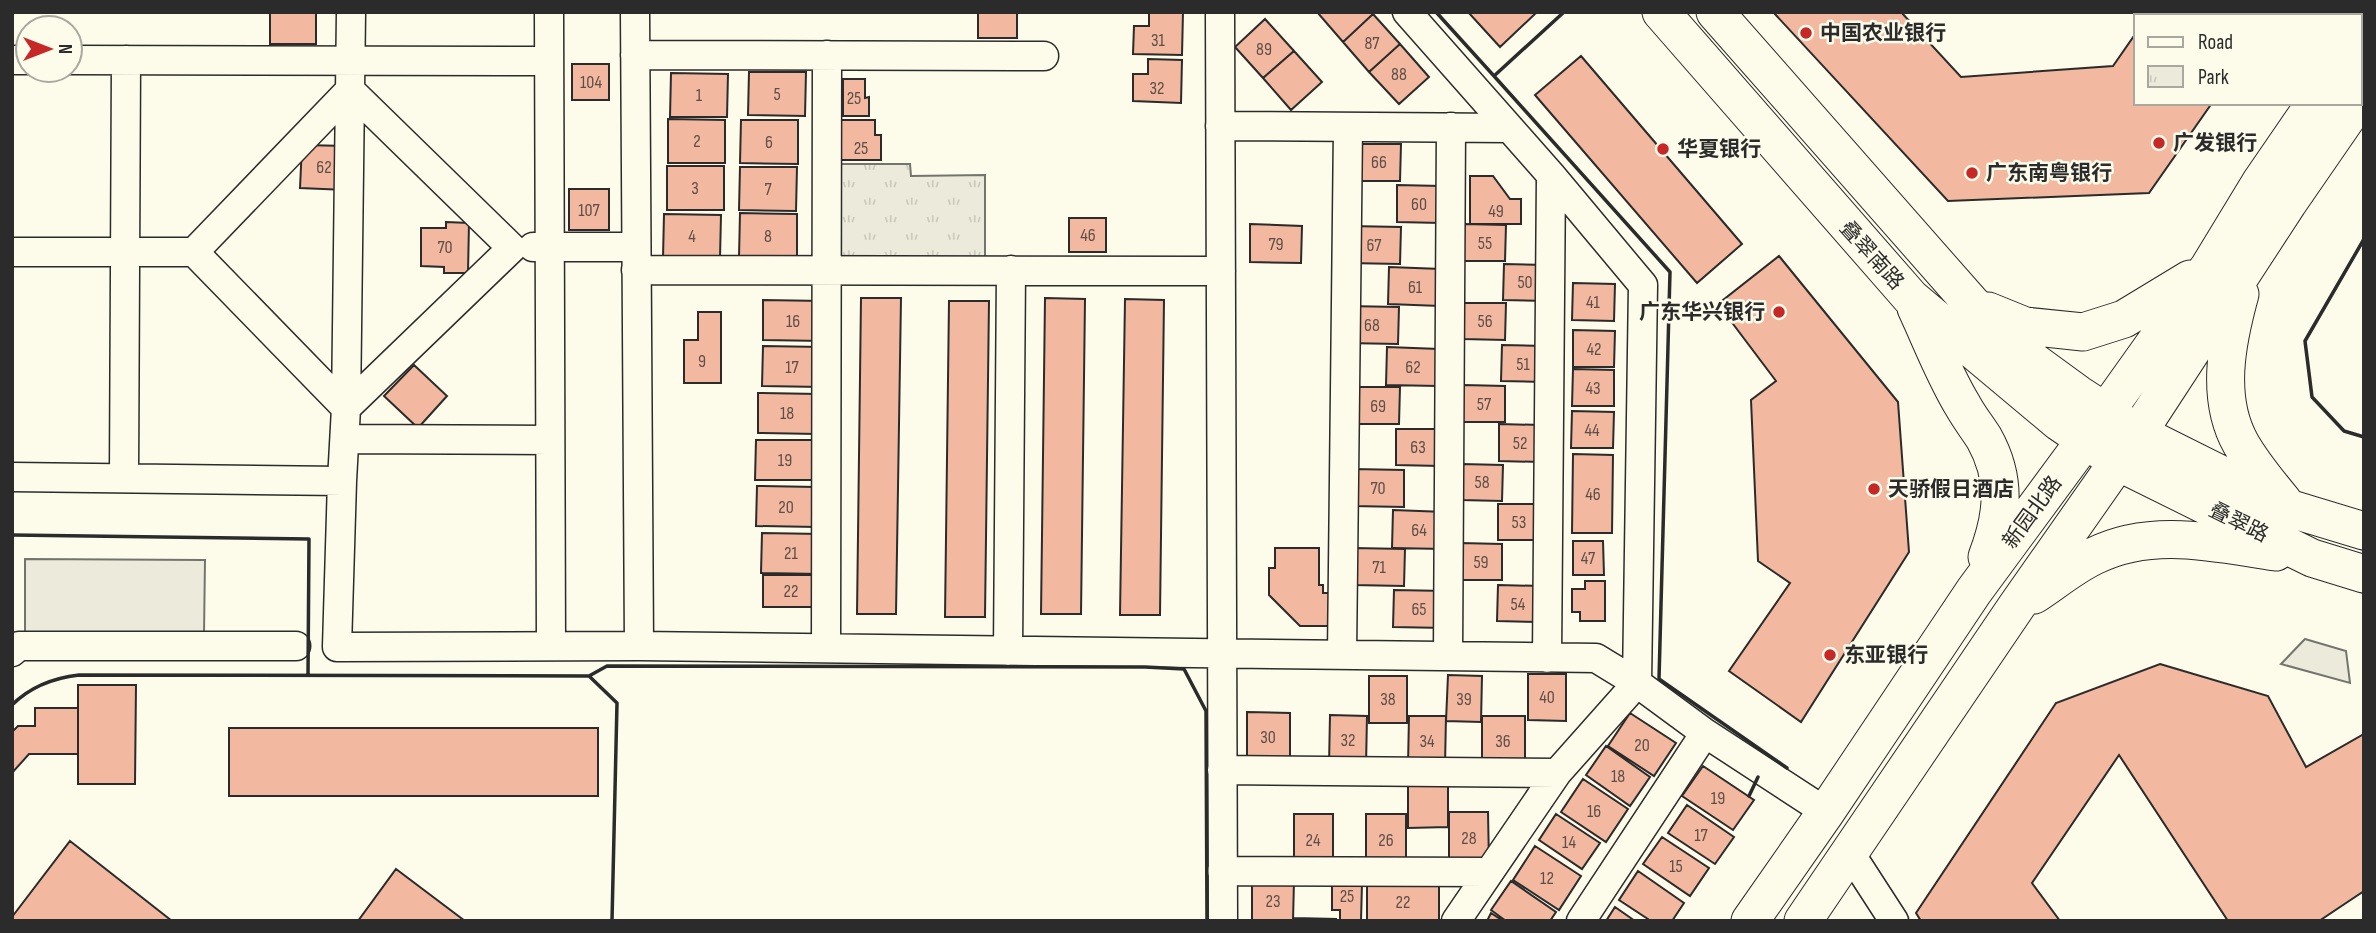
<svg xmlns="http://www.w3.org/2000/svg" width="2376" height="933" viewBox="0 0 2376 933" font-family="'Sofia Sans Condensed','Noto Sans SC',sans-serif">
  <defs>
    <pattern id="park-tufts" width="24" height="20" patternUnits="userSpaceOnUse" patternTransform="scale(1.75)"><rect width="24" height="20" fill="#ecebdb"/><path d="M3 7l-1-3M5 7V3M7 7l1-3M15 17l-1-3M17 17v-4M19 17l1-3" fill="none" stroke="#cbcabc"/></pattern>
  </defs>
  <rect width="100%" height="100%" fill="#fdfbea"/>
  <!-- grass -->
  <path fill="#ecebdb" stroke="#74746e" stroke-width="2" d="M2305,639L2346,651L2350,683L2281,664Z"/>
  <!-- park -->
  <path fill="url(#park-tufts)" stroke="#74746e" stroke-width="2" d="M837,164H910L911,176L985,175V263L852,264L837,253Z"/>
  <!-- parking -->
  <path fill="#eceadb" stroke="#74746e" stroke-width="2" d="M25,559L205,560L204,634L25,633Z"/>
  <!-- building -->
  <path fill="#f2b8a0" stroke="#2b2b2b" stroke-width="2" d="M270,12H316V44H270Z
    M978,12H1017V38H978Z
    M1149,12H1183L1182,55L1133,54L1134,26H1149Z
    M1317,12H1372L1373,14L1343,42Z
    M1468,12H1537L1500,47Z
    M1773,12H1901L1961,77L2113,66L2136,33V103H2212L2149,193L1948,201Z
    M1373,14L1400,44L1369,72L1343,42Z
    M1265,19L1294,51L1263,78L1235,47Z
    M1400,44L1429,77L1399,104L1369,72Z
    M1294,51L1322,82L1291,110L1263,78Z
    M1581,56L1742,244L1697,283L1535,95Z
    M1148,59L1182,60L1181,103L1133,101V74H1148Z
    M572,64H609V100H572Z
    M749,72H806L805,116L748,115Z
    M671,73L728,74L727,117H670Z
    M843,79H865V98L869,97V116H843Z
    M668,119L725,120V163H668Z
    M741,120H798V164L740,163Z
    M841,120H875V135H881V160H841Z
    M1357,144H1401L1400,181H1356Z
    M302,145L347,146L346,190L300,188Z
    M667,166H724V210H667Z
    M740,167H797L796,211L739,210Z
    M1470,176H1493L1510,199H1521V224H1470Z
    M1397,185L1441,186V223L1397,222Z
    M569,189H609V230H569Z
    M740,213L797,214V258L739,257Z
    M664,214L721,215L720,258H663Z
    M1069,218H1106V252H1069Z
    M446,222L469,223L468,273H444V267L421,266V228H446Z
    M1250,224L1302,226L1301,263L1250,262Z
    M1464,224L1506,225L1505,261H1463Z
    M1349,226L1401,227L1400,264L1348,263Z
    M1779,256L1898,402L1909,552L1801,722L1729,671L1790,583L1758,561L1751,400L1776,381L1718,304Z
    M1504,264L1546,265V301L1503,300Z
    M1389,267L1441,269L1440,306L1388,304Z
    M1573,283L1615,284L1614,321L1572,320Z
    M861,298H901L896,614H857Z
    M1045,298L1085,299L1081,614H1041Z
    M1125,299L1164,300L1160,615H1120Z
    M763,300L823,301V341L763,340Z
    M949,301H989L985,617H945Z
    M1464,303H1506L1505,340L1463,339Z
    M1347,306L1399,307L1398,344L1346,343Z
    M698,312H721V383H684V340H698Z
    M1573,330L1615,331L1614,367H1573Z
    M1502,345L1544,346L1543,382L1501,381Z
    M763,346L822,347L821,387L762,386Z
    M1387,347L1439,349L1438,386L1386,385Z
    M414,365L447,396L418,428L384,396Z
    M1573,369L1614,370V406H1572Z
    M1463,385L1505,386V422H1463Z
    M1356,387H1400L1399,424H1355Z
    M758,393L818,394L817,434L758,433Z
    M1572,411L1614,412L1613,448H1571Z
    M1499,424L1541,425L1540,462L1499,461Z
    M1396,429H1441L1440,466L1396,465Z
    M756,440H815V480H755Z
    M1573,454L1613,455L1612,533H1572Z
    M1461,464L1503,465L1502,501L1461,500Z
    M1353,469L1404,470V507L1352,506Z
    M757,486L816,487V527L756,526Z
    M1498,504H1540V540H1498Z
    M1393,510L1445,512L1444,549L1392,548Z
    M762,533L821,534L820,574L761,573Z
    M1573,541H1603L1604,575H1573Z
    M1460,543L1502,544V580H1460Z
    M1275,548H1319V585H1323V593H1334V626H1300L1269,595V568H1275Z
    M1353,548L1405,549L1404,586L1353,585Z
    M763,575H819V607H763Z
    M1585,581H1605V621H1580V612H1572V589H1585Z
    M1498,585L1540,586L1539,622L1497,621Z
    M1394,590L1446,591L1445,628L1393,627Z
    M2160,664L2268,696L2306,767L2364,734V891L2319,921H2228L2119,755L2032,883L2060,921H1921L1916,913L2056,703Z
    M1528,674H1566V721L1528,720Z
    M1448,675L1482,676L1481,722L1446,721Z
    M1369,676H1407V723H1369Z
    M78,685H136L135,784H78Z
    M35,708H78V754H29L12,773V732L18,726H35Z
    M1247,712L1290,713V762H1247Z
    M1630,713L1676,743L1654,776L1608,746Z
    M1330,715L1367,716L1366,766L1329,765Z
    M1409,716H1446L1445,766L1408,765Z
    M1482,716H1525V766H1482Z
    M229,728H598V796H229Z
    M1606,746L1650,777L1630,806L1586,775Z
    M1703,766L1754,800L1733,830L1682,796Z
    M1408,776H1448V827L1408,828Z
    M1583,779L1628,809L1606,842L1561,812Z
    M1687,805L1734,837L1715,864L1668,833Z
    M1449,812H1488L1489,864H1449Z
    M1294,814H1333V866H1294Z
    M1366,814H1406V866H1366Z
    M1556,814L1600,843L1582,869L1539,840Z
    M1662,837L1709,868L1690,896L1643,864Z
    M70,841L172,921H12V917Z
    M1535,846L1581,876L1559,910L1513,880Z
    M396,869L465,921H358Z
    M1638,871L1684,903L1672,921H1651L1619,900Z
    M1252,881H1294L1293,921H1252Z
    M1511,881L1556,912L1550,921H1506L1491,910Z
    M1367,882L1439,883V921H1367Z
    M1332,883H1362L1361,921H1340V910H1332Z
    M1615,907L1635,921H1606Z
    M1491,913L1503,921H1487Z
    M1294,918L1336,919V921H1294Z"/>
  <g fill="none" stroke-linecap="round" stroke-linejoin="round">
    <defs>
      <path id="minor" d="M351,12L346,408L342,481L337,647L639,646L1596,658L1637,683L1705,733L1826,812
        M549,12L551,646
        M635,12L639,646
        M1220,12L1223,921
        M1407,12L1551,175L1643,285L1637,683L1557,773L1456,921
        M635,55L1044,56
        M12,60H28
        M70,60L549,61
        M350,90L512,248L346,408L194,252Z
        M1220,126L1508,128
        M533,247H636
        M12,252H194
        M636,270L1221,271
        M345,439L550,440
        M12,477L342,481
        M124,478L126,60
        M826,648L827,55
        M1008,651L1011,270
        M12,652L19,646H296
        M1342,655L1348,127
        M1448,656L1451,127
        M1547,658L1551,175
        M1222,770L1557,773
        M1850,853L1894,921
        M1222,871L1489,872
        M1581,921L1705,733"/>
      <path id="major" d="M1661,12L1911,298L2059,422L2118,462L2312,558L2364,574
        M1715,12L1972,304L2030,359L2078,394L2138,433L2288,508L2364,531
        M2360,36L2364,31
        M2240,294C2227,341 2215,398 2241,444C2253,465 2268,483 2283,501
        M1916,308C1931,340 1944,375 1963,406C1969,417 1977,427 1984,438C2007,479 2003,515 1987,557
        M1988,311L2025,326L2083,332L2124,319L2190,279
        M2034,595C2054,582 2073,566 2094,556C2152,527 2215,543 2276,552
        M1750,921L1826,812L1974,591L2105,413L2209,267L2260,183L2315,103
        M1803,921L2016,607L2138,433L2288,203L2357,103"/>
    </defs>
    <!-- minor casing -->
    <use href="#minor" stroke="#2b2b2b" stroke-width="31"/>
    <!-- major casing -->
    <use href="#major" stroke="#2b2b2b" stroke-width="39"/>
    <!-- minor -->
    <use href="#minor" stroke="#fdfbea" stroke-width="28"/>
    <!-- major -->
    <use href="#major" stroke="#fdfbea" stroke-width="37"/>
    <!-- wall -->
    <path stroke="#2b2b2b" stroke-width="3.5" d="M1436,12L1494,76
      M1564,12L1494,76L1670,272L1659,679L1787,768
      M2235,16L2238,12
      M2364,239L2305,341L2312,397L2344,431L2364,437
      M12,535L309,539L308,675
      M589,676L607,666L1145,667L1184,669L1206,711L1207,921
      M12,705C31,686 53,678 79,675L589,676L617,703L612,921
      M1749,796L1758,777"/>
  </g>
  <!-- markers -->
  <g fill="#c62828" stroke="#fdfbea" stroke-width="2.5">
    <circle cx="1806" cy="33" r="7"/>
    <circle cx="2159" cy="143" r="7"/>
    <circle cx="1663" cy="149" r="7"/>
    <circle cx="1972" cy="173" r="7"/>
    <circle cx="1779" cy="312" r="7"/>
    <circle cx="1874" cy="489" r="7"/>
    <circle cx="1830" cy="655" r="7"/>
  </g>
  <g text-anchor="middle" stroke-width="5" stroke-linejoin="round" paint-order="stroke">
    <!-- number labels -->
    <g font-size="18" fill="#5d4e48">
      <text x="1158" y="46">31</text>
      <text x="1372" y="49">87</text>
      <text x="1264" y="55">89</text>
      <text x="1399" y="80">88</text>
      <text x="591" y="88">104</text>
      <text x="1157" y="94">32</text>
      <text x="777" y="100">5</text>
      <text x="699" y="101">1</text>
      <text x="854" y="104">25</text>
      <text x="697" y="147">2</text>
      <text x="769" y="148">6</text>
      <text x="861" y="154">25</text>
      <text x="1379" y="168">66</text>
      <text x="324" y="173">62</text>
      <text x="695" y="194">3</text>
      <text x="768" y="195">7</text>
      <text x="1419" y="210">60</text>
      <text x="589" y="216">107</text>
      <text x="1496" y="217">49</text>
      <text x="1088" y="241">46</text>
      <text x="692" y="242">4</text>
      <text x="768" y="242">8</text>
      <text x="1485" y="249">55</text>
      <text x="1276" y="250">79</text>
      <text x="1374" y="251">67</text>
      <text x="445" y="253">70</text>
      <text x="1525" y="288">50</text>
      <text x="1415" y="293">61</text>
      <text x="1593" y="308">41</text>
      <text x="793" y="327">16</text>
      <text x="1485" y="327">56</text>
      <text x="1372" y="331">68</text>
      <text x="1594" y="355">42</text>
      <text x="702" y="367">9</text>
      <text x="1523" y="370">51</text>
      <text x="792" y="373">17</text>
      <text x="1413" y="373">62</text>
      <text x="1593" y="394">43</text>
      <text x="1484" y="410">57</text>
      <text x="1378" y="412">69</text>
      <text x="787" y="419">18</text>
      <text x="1592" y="436">44</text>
      <text x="1520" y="449">52</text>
      <text x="1418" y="453">63</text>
      <text x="785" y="466">19</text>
      <text x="1482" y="488">58</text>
      <text x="1378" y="494">70</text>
      <text x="1593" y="500">46</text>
      <text x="786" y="513">20</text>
      <text x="1519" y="528">53</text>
      <text x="1419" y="536">64</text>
      <text x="791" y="559">21</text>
      <text x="1588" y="564">47</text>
      <text x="1481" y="568">59</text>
      <text x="1379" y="573">71</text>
      <text x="791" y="597">22</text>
      <text x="1518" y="610">54</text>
      <text x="1419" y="615">65</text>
      <text x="1547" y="703">40</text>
      <text x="1388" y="705">38</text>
      <text x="1464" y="705">39</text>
      <text x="1268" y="743">30</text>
      <text x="1348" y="746">32</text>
      <text x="1427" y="747">34</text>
      <text x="1503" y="747">36</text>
      <text x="1642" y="751">20</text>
      <text x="1618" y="782">18</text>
      <text x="1718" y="804">19</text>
      <text x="1594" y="817">16</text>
      <text x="1701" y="841">17</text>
      <text x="1469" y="844">28</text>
      <text x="1313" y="846">24</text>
      <text x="1386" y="846">26</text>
      <text x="1569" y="848">14</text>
      <text x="1676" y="872">15</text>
      <text x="1547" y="884">12</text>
      <text x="1347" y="902">25</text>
      <text x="1273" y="907">23</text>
      <text x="1403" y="908">22</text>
    </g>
    <!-- poi labels -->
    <g font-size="21" font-weight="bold" fill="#2b2b2b" stroke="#fdfbea" text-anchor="start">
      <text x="1820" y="40">中国农业银行</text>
      <text x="2173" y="150">广发银行</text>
      <text x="1677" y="156">华夏银行</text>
      <text x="1986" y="180">广东南粤银行</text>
      <text x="1765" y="319" text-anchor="end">广东华兴银行</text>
      <text x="1888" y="496">天骄假日酒店</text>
      <text x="1844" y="662">东亚银行</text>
    </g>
    <!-- street labels -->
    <g font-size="21" fill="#2b2b2b" stroke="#fdfbea">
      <text transform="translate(1872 255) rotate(48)" y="7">叠翠南路</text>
      <text transform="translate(2032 512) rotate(-54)" y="7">新园北路</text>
      <text transform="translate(2239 522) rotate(26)" y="7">叠翠路</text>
    </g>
  </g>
  <!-- border -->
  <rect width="2376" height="933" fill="none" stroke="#2b2b2b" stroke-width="28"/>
  <!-- legend -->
  <rect x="2134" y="14" width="228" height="91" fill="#fdfbea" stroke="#a9a89e" stroke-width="2"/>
  <rect x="2148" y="37" width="35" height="10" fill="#fdfbea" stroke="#a9a89e" stroke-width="2"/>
  <text x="2198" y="49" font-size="21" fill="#2b2b2b">Road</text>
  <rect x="2148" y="66" width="35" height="21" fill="url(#park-tufts)" stroke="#a9a89e" stroke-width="2"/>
  <text x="2198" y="84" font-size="21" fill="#2b2b2b">Park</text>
  <!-- north arrow -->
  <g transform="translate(49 49) rotate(90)"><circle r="33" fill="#fdfbea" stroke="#a9a89e" stroke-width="2"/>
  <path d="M0-5L12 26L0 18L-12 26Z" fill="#c62828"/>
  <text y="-10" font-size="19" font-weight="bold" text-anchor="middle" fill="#2b2b2b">N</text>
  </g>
</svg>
